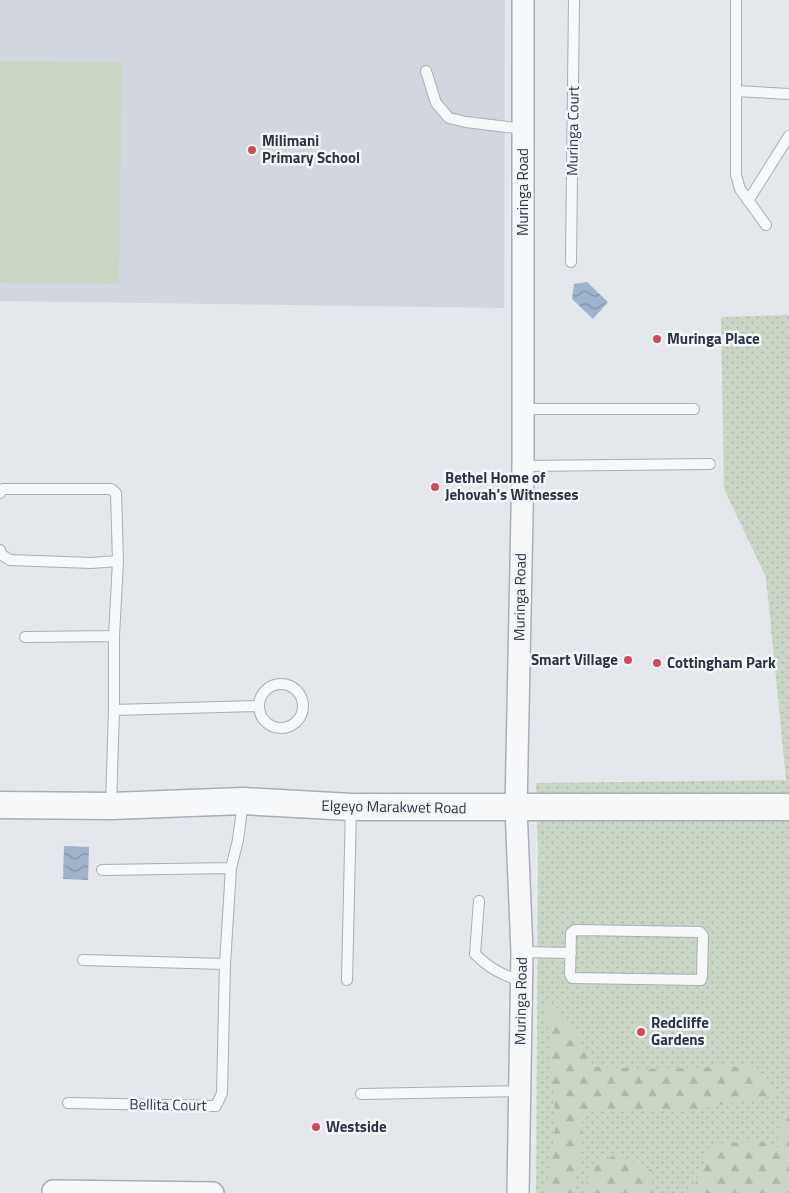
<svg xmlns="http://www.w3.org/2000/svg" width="789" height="1193" viewBox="0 0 789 1193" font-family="'Titillium Web',sans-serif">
  <defs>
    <pattern id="grass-dots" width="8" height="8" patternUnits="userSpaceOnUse" patternTransform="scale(1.25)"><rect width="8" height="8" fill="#c9d6c5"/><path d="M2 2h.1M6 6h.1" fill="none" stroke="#adb8ab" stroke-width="1.8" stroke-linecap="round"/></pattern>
    <pattern id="forest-firs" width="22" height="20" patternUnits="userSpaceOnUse" patternTransform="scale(1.25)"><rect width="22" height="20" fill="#c9d6c5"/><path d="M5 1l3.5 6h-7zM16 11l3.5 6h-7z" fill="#adb8ab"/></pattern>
    <pattern id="water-waves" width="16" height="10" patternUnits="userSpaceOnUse" patternTransform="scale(1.25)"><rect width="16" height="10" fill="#9fb4cc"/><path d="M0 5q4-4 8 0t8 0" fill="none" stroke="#8293a7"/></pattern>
  </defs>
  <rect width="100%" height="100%" fill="#e4e7ec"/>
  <!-- built -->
  <path fill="#d2d6de" d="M0,0H505L504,308L0,301Z"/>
  <!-- grass -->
  <path fill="url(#grass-dots)" d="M789,315V1193H536L538,849L536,783L786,780L766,577L724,489L721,317Z"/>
  <!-- forest -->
  <path fill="url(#forest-firs)" d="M546,1004L572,1027L594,1067L657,1069L755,1066L777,1095L690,1110L583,1112L581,1152L573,1193H546L556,1122Z
    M789,1111V1193H687L694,1186L713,1144L761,1141L779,1148L782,1119Z
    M614,1155L652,1170V1193H583L590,1170Z"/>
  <!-- pitch -->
  <path fill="#c9d6c5" d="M0,61L122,62L119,284L0,283Z"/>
  <!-- water -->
  <path fill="url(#water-waves)" d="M587,282L608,302L593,319L572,299L574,284Z
    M64,846L89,847L88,880L63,879Z"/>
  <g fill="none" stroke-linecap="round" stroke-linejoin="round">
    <defs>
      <path id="service" d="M736,0V175L740,189L766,225
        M426,71L436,103L449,118L466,122L523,129
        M736,91L789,94
        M748,201L789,136
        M571,262L574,0
        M523,409H694
        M523,466L710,464
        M0,493L3,489H111L116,493L118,561L114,636V710L111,805
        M0,550L2,555L10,560L91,563L118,561
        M25,637L114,636
        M259 706a22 22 0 1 1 44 0a22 22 0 1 1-44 0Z
        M114,710L259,706
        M102,870L231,868
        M479,901L475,954C489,968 502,975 521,981
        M575,930L700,932L703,936L702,977L701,980L572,978L570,974L571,933Z
        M522,952L571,953
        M83,960L225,964
        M347,980L351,807
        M361,1094L520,1091
        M68,1103L216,1106L222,1093L225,964L231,868L238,840L243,802"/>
      <path id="minor" d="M53,1191L213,1193
        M518,1193L522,952L516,808L523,466V0"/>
      <path id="tertiary" d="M0,805L111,806L243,801L351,807H789"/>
    </defs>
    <!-- service casing -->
    <use href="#service" stroke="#a9aeb7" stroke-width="12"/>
    <!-- minor casing -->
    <use href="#minor" stroke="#a9aeb7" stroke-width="24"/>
    <!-- tertiary casing -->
    <use href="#tertiary" stroke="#a9aeb7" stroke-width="29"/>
    <!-- service -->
    <use href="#service" stroke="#f7f8fa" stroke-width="10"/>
    <!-- minor -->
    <use href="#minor" stroke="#f7f8fa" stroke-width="21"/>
    <!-- tertiary -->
    <use href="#tertiary" stroke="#f7f8fa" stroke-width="26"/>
  </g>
  <!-- markers -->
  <g fill="#d1495b" stroke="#f4f6f9" stroke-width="2">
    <circle cx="252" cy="150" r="5"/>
    <circle cx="657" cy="339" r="5"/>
    <circle cx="435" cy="487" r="5"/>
    <circle cx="628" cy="660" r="5"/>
    <circle cx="657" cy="663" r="5"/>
    <circle cx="641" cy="1032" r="5"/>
    <circle cx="316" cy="1127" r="5"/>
  </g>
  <g text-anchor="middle" stroke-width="5" stroke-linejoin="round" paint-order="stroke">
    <!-- street labels -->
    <g font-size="15" fill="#2b3445" stroke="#f4f6f9">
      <text transform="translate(573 131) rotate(-89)" y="5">Muringa Court</text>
      <text transform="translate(523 192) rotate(-90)" y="5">Muringa Road</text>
      <text transform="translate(520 597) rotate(-89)" y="5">Muringa Road</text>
      <text transform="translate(394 807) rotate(1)" y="5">Elgeyo Marakwet Road</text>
      <text transform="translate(521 1001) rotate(-89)" y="5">Muringa Road</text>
      <text transform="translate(168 1105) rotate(1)" y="5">Bellita Court</text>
    </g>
    <!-- poi labels -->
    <g font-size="15" font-weight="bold" fill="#2b3445" stroke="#f4f6f9" text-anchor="start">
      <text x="262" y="146">Milimani<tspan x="262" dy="17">Primary School</tspan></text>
      <text x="667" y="344">Muringa Place</text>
      <text x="445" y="483">Bethel Home of<tspan x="445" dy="17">Jehovah's Witnesses</tspan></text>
      <text x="618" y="665" text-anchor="end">Smart Village</text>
      <text x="667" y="668">Cottingham Park</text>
      <text x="651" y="1028">Redcliffe<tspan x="651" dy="17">Gardens</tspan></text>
      <text x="326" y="1132">Westside</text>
    </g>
  </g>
</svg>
